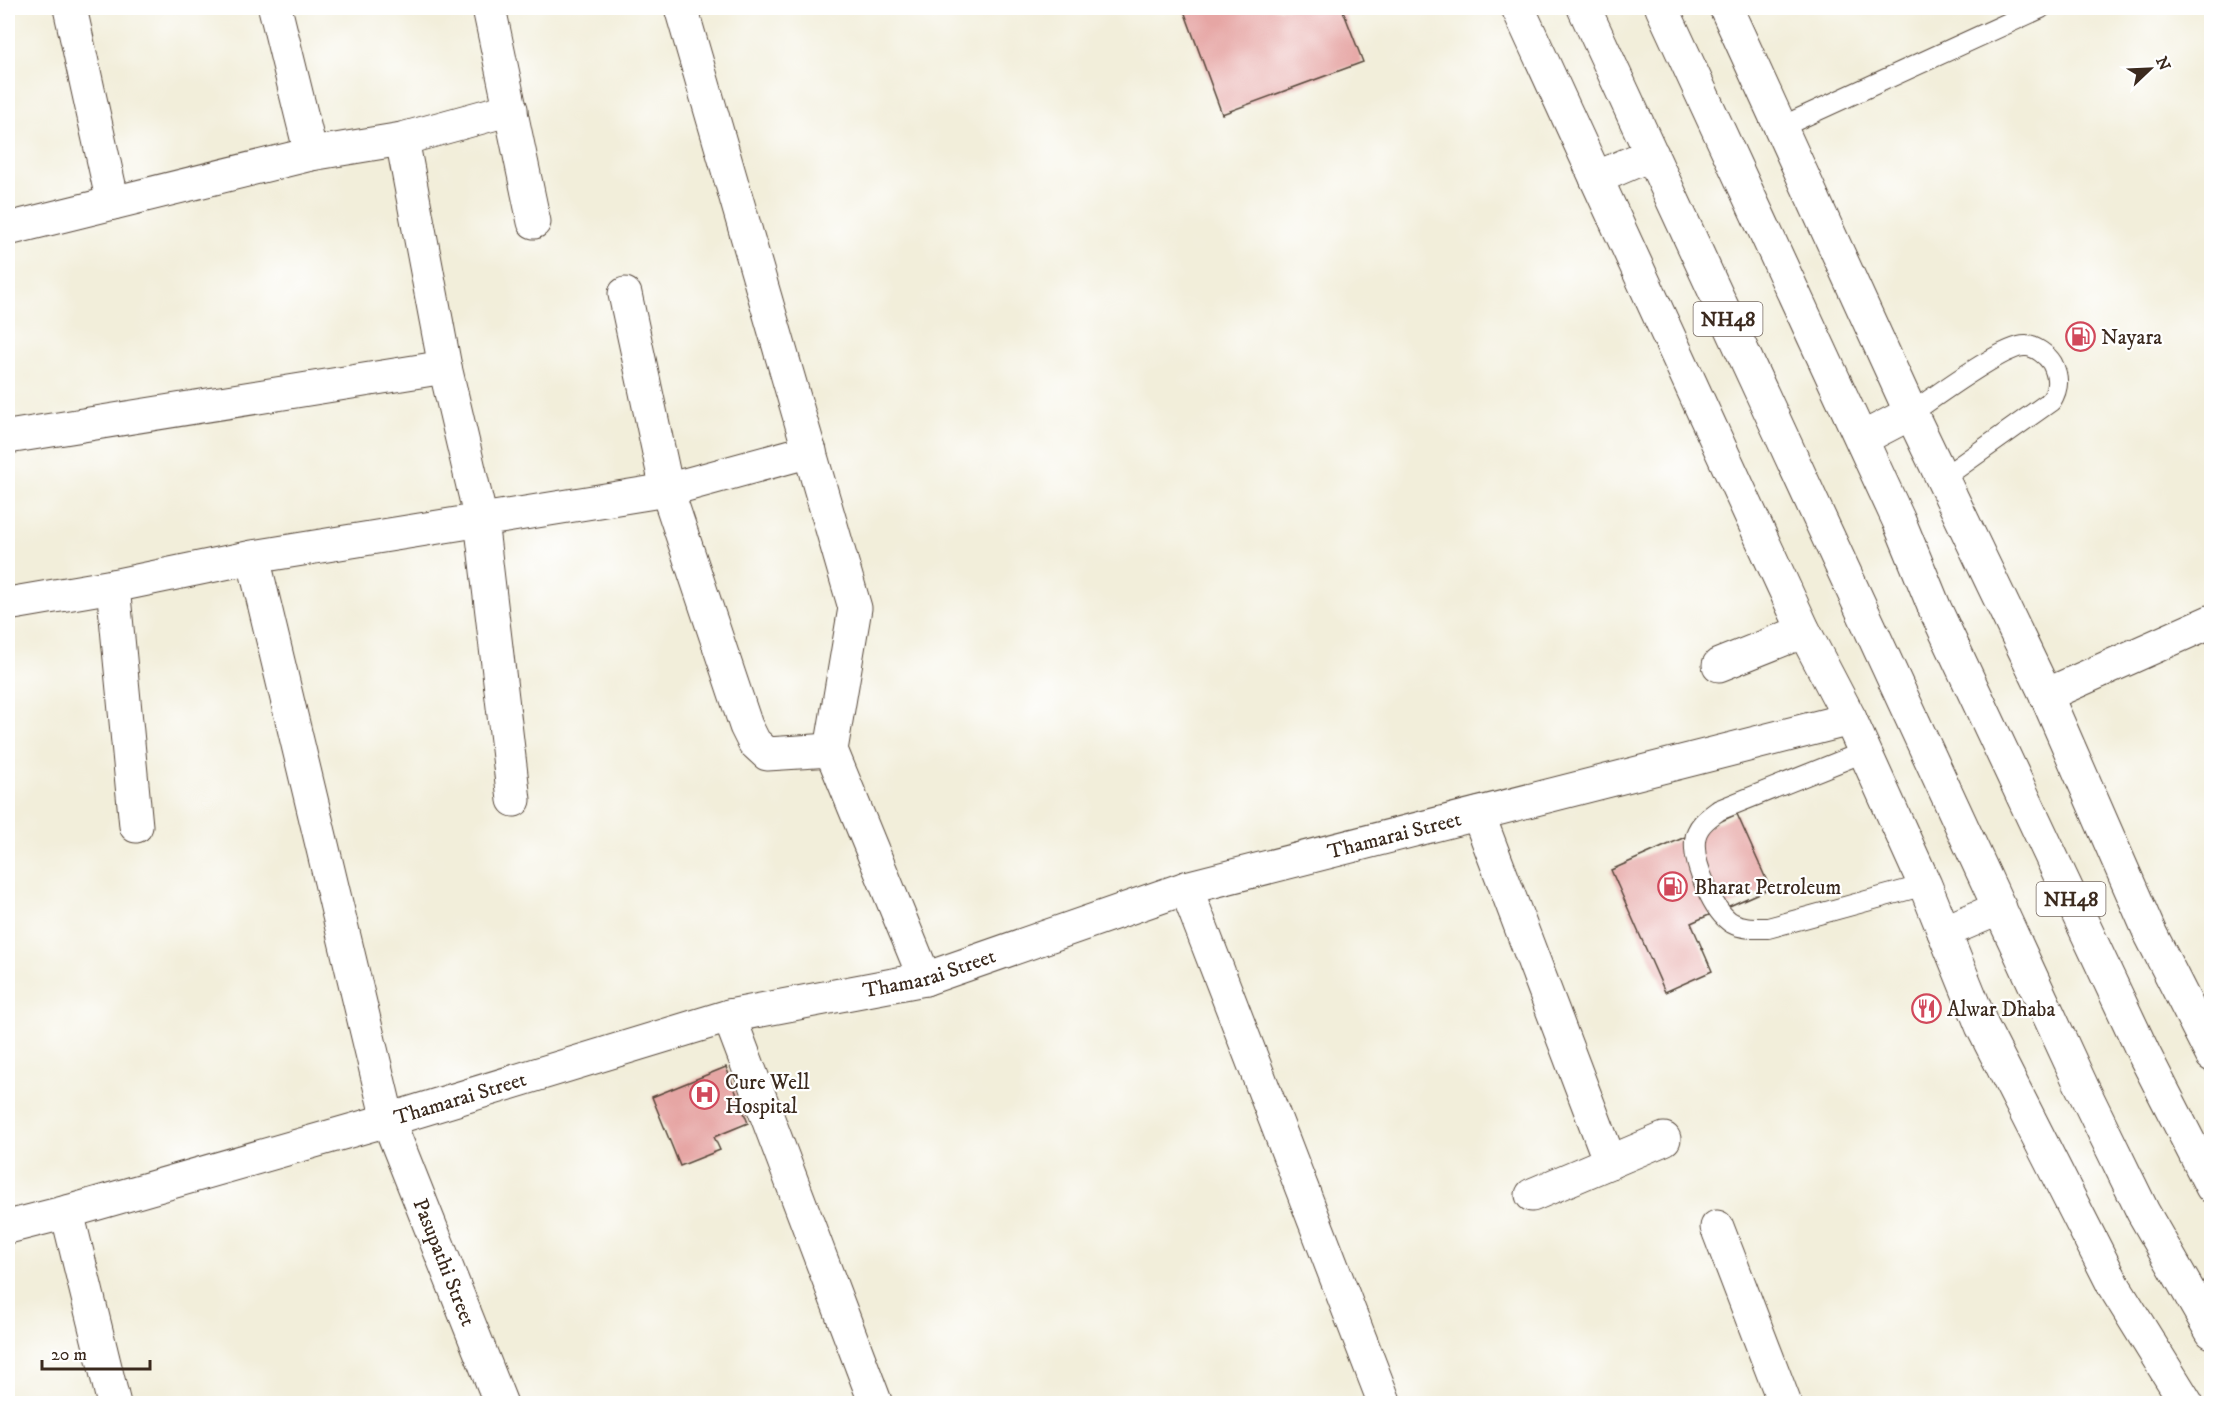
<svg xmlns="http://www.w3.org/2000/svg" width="2219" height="1411" viewBox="0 0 2219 1411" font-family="'IM FELL DW Pica',serif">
  <rect width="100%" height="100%" fill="#fff"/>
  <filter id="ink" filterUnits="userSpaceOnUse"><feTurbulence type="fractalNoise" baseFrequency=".0167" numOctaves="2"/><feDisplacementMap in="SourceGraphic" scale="12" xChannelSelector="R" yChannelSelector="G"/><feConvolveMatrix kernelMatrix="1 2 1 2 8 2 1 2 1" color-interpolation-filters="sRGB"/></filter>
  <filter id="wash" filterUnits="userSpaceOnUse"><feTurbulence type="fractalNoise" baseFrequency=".008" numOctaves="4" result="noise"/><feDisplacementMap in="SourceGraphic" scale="24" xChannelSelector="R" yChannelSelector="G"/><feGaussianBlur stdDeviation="1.35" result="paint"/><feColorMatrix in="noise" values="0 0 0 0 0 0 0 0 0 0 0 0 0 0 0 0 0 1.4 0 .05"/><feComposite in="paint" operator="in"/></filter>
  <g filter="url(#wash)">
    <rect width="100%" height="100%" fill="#f2eeda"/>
    <g id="blocks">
      <!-- building -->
      <path fill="#e6a6a4" d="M1183,8H1342L1363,62L1222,114Z
        M1737,814L1770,888L1691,923L1712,971L1665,992L1611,870Z
        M726,1067L748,1123L714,1137L720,1150L680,1166L652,1097Z"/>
    </g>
  </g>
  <g filter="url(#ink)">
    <use href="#blocks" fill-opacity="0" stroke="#56473a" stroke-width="1.5"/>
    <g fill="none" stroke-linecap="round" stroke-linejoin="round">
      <defs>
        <path id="service" d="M1781,127L2041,8
          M1911,413C1932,399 2005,344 2026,346C2035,346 2047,355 2052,363C2059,377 2059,388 2051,401L1943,478
          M1864,752L1719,810C1708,818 1696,826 1695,841C1693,863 1713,912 1732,923C1743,929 1756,928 1768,928L1925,885"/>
        <g id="minor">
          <path d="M70,8L113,203"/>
          <path d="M275,8L311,154"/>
          <path d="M489,8L534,222"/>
          <path d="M681,8L855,608L831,750L925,979"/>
          <path d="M402,139L445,367L481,520L514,800"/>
          <path d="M8,229L311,154L402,139L511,109"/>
          <path d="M625,294L667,490L746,726L754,742L767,754L831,750"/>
          <path d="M8,437L445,367"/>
          <path id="s1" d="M253,557L388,1120L501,1404"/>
          <path d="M113,586L136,826"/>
          <path d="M8,604L113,586L253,557L667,490L810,451"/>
          <path d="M1719,665L1804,631"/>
          <path d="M2046,695L2212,621"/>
          <path d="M1478,814L1610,1162"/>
          <path d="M1186,888L1385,1404"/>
          <path d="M729,1016L876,1404"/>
          <path d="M1532,1195L1664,1139"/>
          <path d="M67,1212L114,1404"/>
          <path id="s2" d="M8,1227L67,1212L388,1120L729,1016L925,979L1186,888L1850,719"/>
          <path d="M1717,1227L1785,1404"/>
        </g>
        <path id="tertiary" d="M1518,8L1804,631L1850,719L1925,885L1982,1026L2114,1286L2187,1404
          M1726,8L1911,413L2046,695L2150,933L2212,1055"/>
        <path id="trunk" d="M1584,8L2082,1087L2143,1212L2212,1332
          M1662,8L1899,521L1935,609L2144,1054L2212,1187
          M1596,178L1652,154
          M1861,439L1911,413
          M1944,932L2000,908"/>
      </defs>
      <!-- service casing -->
      <use href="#service" stroke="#56473a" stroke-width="22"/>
      <!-- minor casing -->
      <use href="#minor" stroke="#56473a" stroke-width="35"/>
      <!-- tertiary casing -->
      <use href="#tertiary" stroke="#56473a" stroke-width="35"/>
      <!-- trunk casing -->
      <use href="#trunk" stroke="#56473a" stroke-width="35"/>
      <!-- service -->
      <use href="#service" stroke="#fff" stroke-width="20"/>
      <!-- minor -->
      <use href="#minor" stroke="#fff" stroke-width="33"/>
      <!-- tertiary -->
      <use href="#tertiary" stroke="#fff" stroke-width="33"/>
      <!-- trunk -->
      <use href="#trunk" stroke="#fff" stroke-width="33"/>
    </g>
  </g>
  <!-- icons -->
  <defs>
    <symbol id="fuel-ring" viewBox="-11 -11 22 22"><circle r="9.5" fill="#fff" stroke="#d1495b" stroke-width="1.5"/><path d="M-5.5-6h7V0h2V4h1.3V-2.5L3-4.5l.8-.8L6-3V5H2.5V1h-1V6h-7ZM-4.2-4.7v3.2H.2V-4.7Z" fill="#d1495b"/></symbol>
    <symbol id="restaurant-ring" viewBox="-11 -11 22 22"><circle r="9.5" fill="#fff" stroke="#d1495b" stroke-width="1.5"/><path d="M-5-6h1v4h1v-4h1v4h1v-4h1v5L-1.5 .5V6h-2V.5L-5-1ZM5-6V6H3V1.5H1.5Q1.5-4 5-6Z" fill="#d1495b"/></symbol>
    <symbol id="hospital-ring" viewBox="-11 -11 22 22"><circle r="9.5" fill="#fff" stroke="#d1495b" stroke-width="1.5"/><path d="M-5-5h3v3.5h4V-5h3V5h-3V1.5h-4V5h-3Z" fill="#d1495b"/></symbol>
  </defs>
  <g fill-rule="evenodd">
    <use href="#fuel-ring" x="2064" y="320" width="33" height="33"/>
    <use href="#fuel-ring" x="1656" y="870" width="33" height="33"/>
    <use href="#restaurant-ring" x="1910" y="992" width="33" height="33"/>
    <use href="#hospital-ring" x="688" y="1078" width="33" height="33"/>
  </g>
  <g text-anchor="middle" stroke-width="4.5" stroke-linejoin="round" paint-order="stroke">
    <!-- shield labels -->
    <g fill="#fff" stroke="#766a62" stroke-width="1.5">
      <rect x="1693.5" y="302" width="69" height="34" rx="4.5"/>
      <rect x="2036.5" y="882" width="69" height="34" rx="4.5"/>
    </g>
    <g font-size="20" font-weight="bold" fill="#3b2a1e">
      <text x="1728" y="326">NH48</text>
      <text x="2071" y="906">NH48</text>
    </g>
    <!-- poi labels -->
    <g font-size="21" fill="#3b2a1e" stroke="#fff" text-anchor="start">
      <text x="2101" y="344">Nayara</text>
      <text x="1694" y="894">Bharat Petroleum</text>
      <text x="1947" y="1016">Alwar Dhaba</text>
      <text x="725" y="1089">Cure Well<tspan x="725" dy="24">Hospital</tspan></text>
    </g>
    <!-- street labels -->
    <g font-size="21" fill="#3b2a1e" stroke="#fff">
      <text dy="7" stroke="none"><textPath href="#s2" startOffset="1442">Thamarai Street</textPath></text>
      <text dy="7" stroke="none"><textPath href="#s2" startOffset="956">Thamarai Street</textPath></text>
      <text dy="7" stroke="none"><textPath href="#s2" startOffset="470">Thamarai Street</textPath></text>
      <text dy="7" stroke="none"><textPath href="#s1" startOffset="732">Pasupathi Street</textPath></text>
    </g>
  </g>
  <!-- margin -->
  <rect width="2219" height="1411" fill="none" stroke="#fff" stroke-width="30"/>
  <!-- north arrow -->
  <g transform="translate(2150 69) rotate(67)" stroke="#ffffff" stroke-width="4.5" paint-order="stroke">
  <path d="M0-4.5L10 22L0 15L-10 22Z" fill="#3b2a1e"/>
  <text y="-9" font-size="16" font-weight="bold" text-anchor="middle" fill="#3b2a1e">N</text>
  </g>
  <!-- scale -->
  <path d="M42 1360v9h108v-9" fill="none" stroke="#3b2a1e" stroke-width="3"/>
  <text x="51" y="1360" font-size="18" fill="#3b2a1e" stroke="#ffffff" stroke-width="4.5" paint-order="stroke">20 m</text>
</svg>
